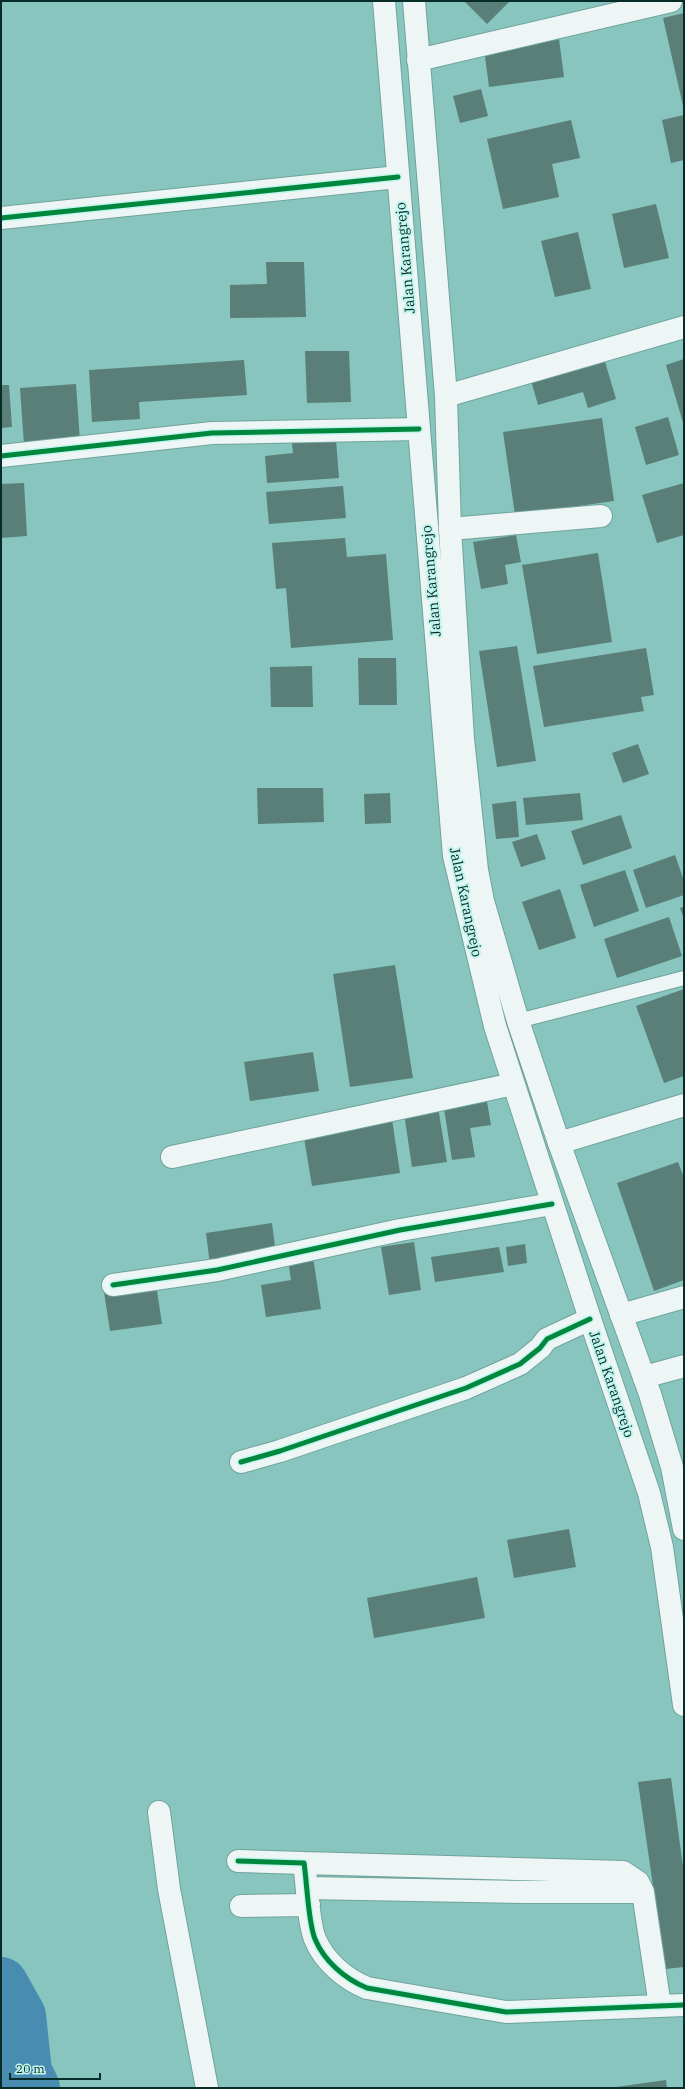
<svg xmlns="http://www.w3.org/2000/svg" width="685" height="2089" viewBox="0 0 685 2089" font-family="'IBM Plex Serif',serif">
  <rect width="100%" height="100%" fill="#87c5be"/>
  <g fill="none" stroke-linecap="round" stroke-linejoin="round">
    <!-- river -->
    <path stroke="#488cb1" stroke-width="54" d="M1,1984L19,2016L25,2072L33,2088"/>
  </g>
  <!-- building -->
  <path fill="#597f78" d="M464,1H510L487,24Z
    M684,13V106H683L663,18Z
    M559,39L564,77L489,87L484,49Z
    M481,89L488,116L460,123L453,96Z
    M684,115V160L671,163L662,120Z
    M571,120L580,158L552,164L559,197L503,209L487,139Z
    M656,204L669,258L624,268L612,214Z
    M578,232L591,289L555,297L541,241Z
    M266,262H304L306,317L230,318V285L267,284Z
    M305,351H349L351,402L307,403Z
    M603,355L616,399L588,408L583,392L538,405L530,377Z
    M684,359V426L666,365Z
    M244,360L247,395L139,402L140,419L92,422L89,370Z
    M76,384L80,441L24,445L20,388Z
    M1,385H9L12,427L1,428Z
    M668,417L679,455L646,465L635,427Z
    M602,418L614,501L515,515L503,432Z
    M336,440L339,478L267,483L265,456L293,453L292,443Z
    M24,483L27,536L1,538V484Z
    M684,483V535L657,543L642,495Z
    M343,486L346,518L269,524L266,492Z
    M516,535L521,562L505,565L508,584L481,589L473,542Z
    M345,538L347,557L386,554L393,640L291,648L286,588L276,589L272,543Z
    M598,553L612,642L537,654L522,565Z
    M517,646L536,761L497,767L479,651Z
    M646,648L654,695L641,697L644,711L544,727L533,666Z
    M358,658H396L397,705H359Z
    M312,666L313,707H271L270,667Z
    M638,744L649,774L623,783L612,753Z
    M257,788H323L324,822L258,824Z
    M390,793L391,823L365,824L364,794Z
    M580,793L583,820L526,825L523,798Z
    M516,801L519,837L496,839L492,804Z
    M621,815L632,848L583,865L571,831Z
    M537,834L546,859L521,867L512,842Z
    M675,855L684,881V895L646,908L633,870Z
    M625,870L639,911L594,927L580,885Z
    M560,889L576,938L539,950L522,902Z
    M684,907V919L680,908Z
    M669,917L682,956L617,978L604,939Z
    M395,965L413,1078L350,1087L333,974Z
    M684,989V1076L664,1083L636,1006Z
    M313,1052L319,1091L250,1101L244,1062Z
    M486,1096L491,1125L470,1128L475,1157L452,1160L443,1102Z
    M438,1107L447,1162L412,1167L404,1113Z
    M392,1119L400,1173L312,1186L303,1132Z
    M678,1162L684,1178V1280L654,1291L617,1183Z
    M272,1223L276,1255L210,1265L206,1233Z
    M414,1242L421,1290L389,1295L381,1247Z
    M525,1244L527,1263L508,1266L506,1247Z
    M499,1247L504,1272L435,1282L431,1257Z
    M313,1257L321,1309L266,1317L261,1285L291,1280L288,1260Z
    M156,1284L162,1324L110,1331L104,1292Z
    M569,1529L576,1567L514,1578L507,1540Z
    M477,1577L485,1618L374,1638L367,1598Z
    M671,1778L684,1874V1967L665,1969L638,1782Z
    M666,2080L667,2088H616V2087Z"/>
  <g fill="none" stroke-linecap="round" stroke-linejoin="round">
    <defs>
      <path id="service" d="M518,1021L684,978"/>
      <path id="minor" d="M418,60L671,1
        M1,218L398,177
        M446,396L684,327
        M1,456L212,433L419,429
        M450,529L601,516
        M559,1143L684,1105
        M172,1157L513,1084
        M113,1285L217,1270L400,1230L552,1204
        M621,1315L684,1297
        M644,1377L684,1366
        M241,1462L280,1451L466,1388L520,1364L540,1348L547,1339L590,1319
        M159,1812L169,1889L207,2088
        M238,1861L304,1863C307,1882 308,1922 315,1939C324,1961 345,1979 367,1988L506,2012L684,2005
        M304,1863L623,1872L638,1882L643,1892L660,2006
        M307,1888L525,1892H643
        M241,1906L309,1905"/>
      <path id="primary" d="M384,1L454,856L495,1026L592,1325L649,1493L662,1547L684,1705
        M414,1L446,396L450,529L463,739L477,870L483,901L518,1021L559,1143L650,1394L672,1467L684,1529"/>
    </defs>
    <!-- service casing -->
    <use href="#service" stroke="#70a39d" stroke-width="16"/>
    <!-- minor casing -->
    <use href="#minor" stroke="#70a39d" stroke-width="24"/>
    <!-- primary casing -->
    <use href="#primary" stroke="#70a39d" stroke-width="24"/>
    <!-- service -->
    <use href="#service" stroke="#edf6f5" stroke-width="14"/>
    <!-- minor -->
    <use href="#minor" stroke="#edf6f5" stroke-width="22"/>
    <!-- primary -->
    <use href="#primary" stroke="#edf6f5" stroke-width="22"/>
    <defs>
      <path id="cycleway" d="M1,218L398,177
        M1,456L212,433L419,429
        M113,1285L217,1270L400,1230L552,1204
        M241,1462L280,1451L466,1388L520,1364L540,1348L547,1339L590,1319
        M238,1861L304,1863C307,1882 308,1922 315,1939C324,1961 345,1979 367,1988L506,2012L684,2005"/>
    </defs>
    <!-- cycleway casing -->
    <use href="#cycleway" stroke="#c2f5ee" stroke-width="8"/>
    <!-- cycleway -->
    <use href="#cycleway" stroke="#00873e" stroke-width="5"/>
  </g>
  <g text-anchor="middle" stroke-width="4" stroke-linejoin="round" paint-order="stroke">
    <!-- street labels -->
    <g font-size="14" fill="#052c28" stroke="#c2f5ee">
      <text transform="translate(405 258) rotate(-95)" y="5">Jalan Karangrejo</text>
      <text transform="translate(431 581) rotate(-95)" y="5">Jalan Karangrejo</text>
      <text transform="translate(466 902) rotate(78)" y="5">Jalan Karangrejo</text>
      <text transform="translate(612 1384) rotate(71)" y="5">Jalan Karangrejo</text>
    </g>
  </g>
  <!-- border -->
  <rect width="685" height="2089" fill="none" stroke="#052c28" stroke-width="4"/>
  <!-- scale -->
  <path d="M10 2073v6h90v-6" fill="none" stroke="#052c28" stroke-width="2"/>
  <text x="16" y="2073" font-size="12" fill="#052c28" stroke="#c2f5ee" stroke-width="3" paint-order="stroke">20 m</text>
</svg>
